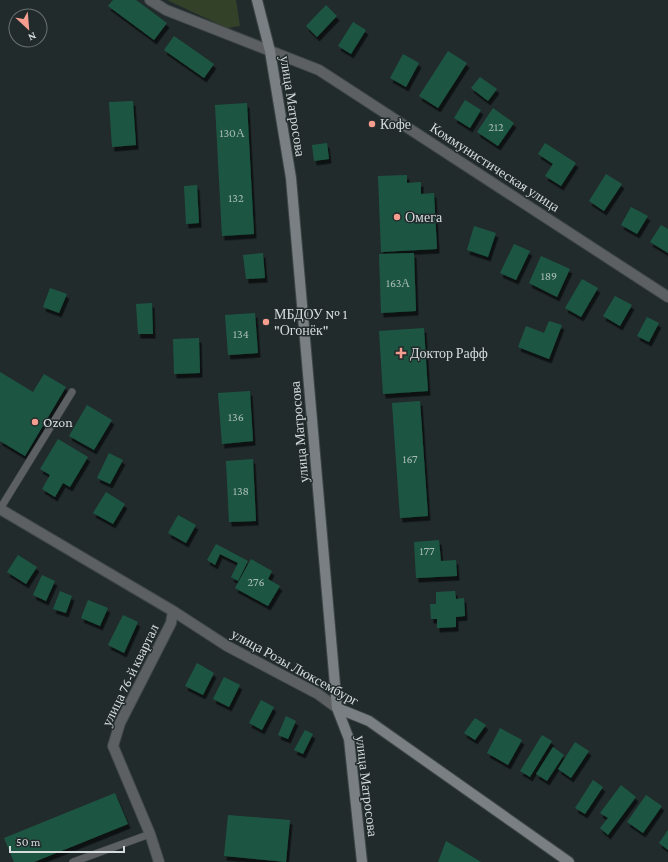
<svg xmlns="http://www.w3.org/2000/svg" width="668" height="862" viewBox="0 0 668 862" font-family="'Crimson Pro',serif">
  <defs>
    <filter id="shadow"><feDropShadow dx="2.5" dy="4.5" stdDeviation="0" flood-color="#0009"/></filter>
  </defs>
  <rect width="100%" height="100%" fill="#222b2c"/>
  <!-- green -->
  <path fill="#344129" d="M167,0H236L240,26L227,28Z"/>
  <!-- building -->
  <path fill="#1c5742" filter="url(#shadow)" d="M113,0H136L167,23L154,40L108,6Z
    M326,5L337,16L317,37L306,26Z
    M353,22L366,30L351,54L338,46Z
    M174,36L214,64L204,78L164,50Z
    M448,51L467,63L438,108L419,96Z
    M403,54L419,63L406,87L390,78Z
    M480,77L497,89L488,101L471,88Z
    M465,100L481,110L470,128L454,118Z
    M133,101L136,145L112,147L109,102Z
    M247,103L254,234L222,236L215,105Z
    M493,108L514,123L498,146L477,132Z
    M327,143L329,159L314,161L312,145Z
    M545,143L576,163L561,186L545,176L553,164L538,154Z
    M606,174L622,184L604,211L589,201Z
    M407,175V183L421,182V194L434,193L437,249L381,252L378,176Z
    M197,185L199,223L186,224L184,186Z
    M631,207L648,216L637,234L621,225Z
    M661,225L668,229V253L650,242Z
    M474,226L496,233L488,257L467,250Z
    M514,244L530,251L516,280L500,273Z
    M263,253L265,278L246,279L243,255Z
    M414,253L416,311L381,313L379,254Z
    M541,256L570,269L557,297L529,283Z
    M582,279L598,288L581,317L565,308Z
    M50,288L67,294L59,313L43,307Z
    M615,296L632,305L620,326L603,316Z
    M152,303L153,334H138L136,304Z
    M255,313L258,353L228,355L225,315Z
    M647,317L659,323L649,342L637,336Z
    M549,321L562,325L549,359L518,347L526,326L544,333Z
    M424,328L428,391L383,394L379,331Z
    M199,338L200,373L174,374L173,339Z
    M0,372L33,392L44,374L66,387L25,456L0,441Z
    M250,391L253,441L222,444L218,393Z
    M420,401L428,516L400,518L392,403Z
    M87,405L112,420L94,450L69,436Z
    M58,439L88,457L70,487L63,483L55,497L42,489L50,475L40,469Z
    M109,453L123,460L110,484L97,478Z
    M253,459L256,521L229,522L226,461Z
    M106,492L125,504L113,524L93,513Z
    M178,515L196,525L186,543L168,533Z
    M439,540L441,561L456,560L457,576L416,578L414,542Z
    M216,544L248,561L238,581L231,577L238,563L220,554L215,565L207,560Z
    M18,555L37,567L26,584L7,572Z
    M251,559L272,571L268,579L280,586L268,606L235,588Z
    M42,575L55,581L46,601L33,595Z
    M60,591L72,596L66,613L53,609Z
    M455,591L456,599L464,598L465,616L456,617V627L437,628V619H431L430,604H436V592Z
    M88,600L108,608L100,626L81,618Z
    M123,615L138,622L124,653L108,645Z
    M197,663L214,673L203,695L185,686Z
    M224,677L240,685L229,707L213,699Z
    M261,700L274,707L262,730L249,723Z
    M286,716L296,721L288,739L278,735Z
    M475,718L486,725L475,740L464,733Z
    M500,728L522,740L508,765L487,753Z
    M305,730L313,734L303,754L294,750Z
    M542,735L552,741L530,777L520,771Z
    M575,742L589,751L571,778L558,769Z
    M553,747L564,755L547,781L536,774Z
    M593,780L603,787L585,814L575,808Z
    M621,785L636,797L608,835L600,828L608,818L600,813Z
    M115,793L128,824L34,862H14L4,838Z
    M646,795L662,806L643,833L627,822Z
    M228,815L290,820L286,862L224,856Z
    M668,830V850L659,843Z
    M446,841L481,862H438Z"/>
  <g fill="none" stroke-linecap="round" stroke-linejoin="round">
    <defs>
      <path id="lane" d="M0,509L72,392
        M73,862L150,834"/>
      <path id="street" d="M150,0L166,10L319,70L668,297
        M0,509L173,611L227,646L318,694L337,708
        M159,862L150,834L113,746L120,723L171,623L173,611"/>
      <path id="secondary" d="M257,0L270,51L291,178L337,708L349,739L362,862
        M337,708L369,721L569,862"/>
    </defs>
    <!-- lane casing -->
    <use href="#lane" stroke="#3f4748" stroke-width="8"/>
    <!-- street casing -->
    <use href="#street" stroke="#3f4748" stroke-width="12"/>
    <!-- secondary casing -->
    <use href="#secondary" stroke="#3f4748" stroke-width="12"/>
    <!-- lane -->
    <use href="#lane" stroke="#5d6063" stroke-width="7"/>
    <!-- street -->
    <use href="#street" stroke="#5d6063" stroke-width="10"/>
    <!-- secondary -->
    <use href="#secondary" stroke="#7a7f83" stroke-width="10"/>
  </g>
  <!-- markers -->
  <g fill="#f59d8f" stroke="#222b2c" stroke-width="1.5">
    <circle cx="372" cy="124" r="4"/>
    <circle cx="397" cy="217" r="4"/>
    <circle cx="266" cy="322" r="4"/>
    <path d="M399 347h4v4h4v4h-4v4h-4v-4h-4v-4h4z"/>
    <circle cx="35" cy="422" r="4"/>
  </g>
  <g text-anchor="middle" stroke-width="3" stroke-linejoin="round" paint-order="stroke">
    <!-- number labels -->
    <g font-size="12" fill="#a8bbb6">
      <text x="496" y="131">212</text>
      <text x="232" y="137">130А</text>
      <text x="236" y="202">132</text>
      <text x="549" y="280">189</text>
      <text x="398" y="287">163А</text>
      <text x="241" y="338">134</text>
      <text x="236" y="421">136</text>
      <text x="410" y="463">167</text>
      <text x="241" y="495">138</text>
      <text x="427" y="555">177</text>
      <text x="256" y="586">276</text>
    </g>
    <!-- street labels -->
    <g font-size="14" fill="#d6dcdc" stroke="#222b2c">
      <text transform="translate(293 106) rotate(81)" y="5">улица Матросова</text>
      <text transform="translate(495 167) rotate(33)" y="5">Коммунистическая улица</text>
      <text transform="translate(299 432) rotate(-95)" y="5">улица Матросова</text>
      <text transform="translate(295 667) rotate(29)" y="5">улица Розы Люксембург</text>
      <text transform="translate(130 675) rotate(-64)" y="5">улица 76-й квартал</text>
      <text transform="translate(367 786) rotate(83)" y="5">улица Матросова</text>
    </g>
    <!-- poi labels -->
    <g font-size="14" fill="#d6dcdc" stroke="#222b2c" text-anchor="start">
      <text x="380" y="129">Кофе</text>
      <text x="405" y="222">Омега</text>
      <text x="274" y="319">МБДОУ № 1<tspan x="274" dy="16">"Огонёк"</tspan></text>
      <text x="410" y="358">Доктор Рафф</text>
      <text x="43" y="427">Ozon</text>
    </g>
  </g>
  <!-- north arrow -->
  <g transform="translate(28 28) rotate(154)"><circle r="19" fill="#222b2c" stroke="#6a7272"/>
  <path d="M0-3L7 15L0 10L-7 15Z" fill="#f59d8f"/>
  <text y="-6" font-size="11" font-weight="bold" text-anchor="middle" fill="#d6dcdc">N</text>
  </g>
  <!-- scale -->
  <path d="M10 846v6h114v-6" fill="none" stroke="#d6dcdc" stroke-width="2"/>
  <text x="16" y="846" font-size="12" fill="#d6dcdc" stroke="#222b2c" stroke-width="3" paint-order="stroke">50 m</text>
</svg>
